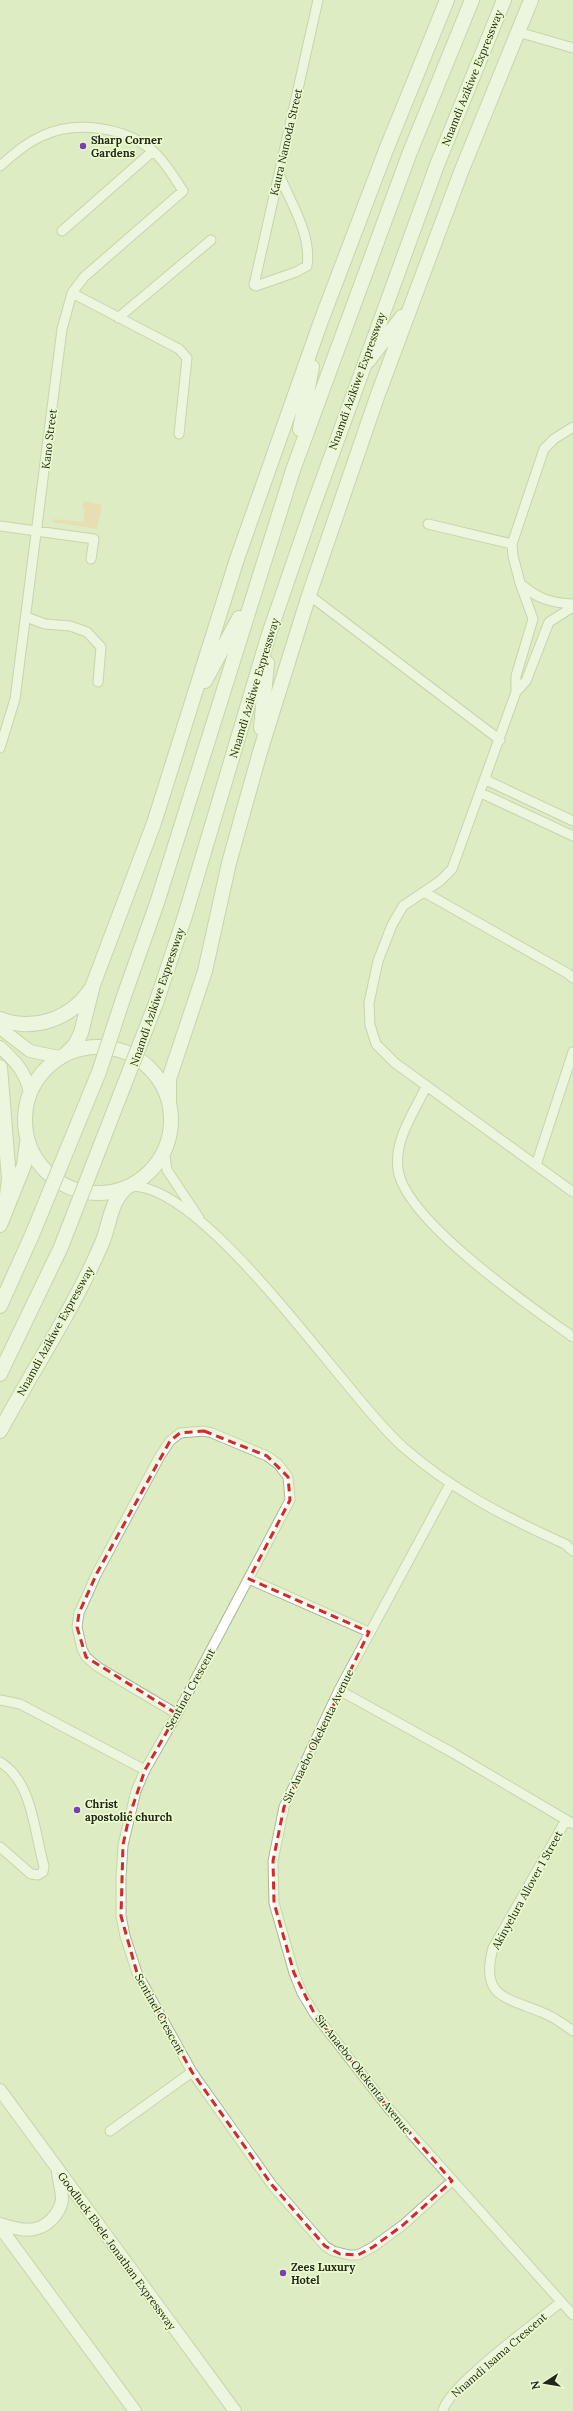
<svg xmlns="http://www.w3.org/2000/svg" width="573" height="2411" viewBox="0 0 573 2411" font-family="Lora,serif">
  <rect width="100%" height="100%" fill="#ddecc2"/>
  <!-- green -->
  <path fill="#f8c99f" d="M84,501L102,505L97,529L53,522V519L83,522L85,509L82,508Z"/>
  <g fill="none" stroke-linecap="round" stroke-linejoin="round">
    <defs>
      <path id="minor" d="M518,32L573,48
        M0,166C13,155 26,143 42,136C76,120 126,127 154,152C166,163 174,177 183,191L84,277L72,293L62,329L15,699L0,748
        M279,174C290,202 312,234 307,266L296,272L256,286L254,285L318,0
        M62,231L153,151
        M72,293L179,349L187,358L179,434
        M118,318L211,240
        M573,427L554,439L544,449L512,544L513,556L520,583L533,619L516,676V692L452,869L440,881L403,906L392,925L378,961L369,1003L370,1025L376,1044L395,1063L573,1192
        M428,524L512,544
        M0,526L94,539L91,559
        M522,585C538,599 552,603 573,604
        M309,595L500,740
        M26,617L45,624L70,626L87,632L101,647L98,682
        M516,692L526,681L549,622L573,607
        M486,780L573,821
        M481,793L573,836
        M424,892L567,973L573,978
        M426,1087C414,1112 394,1140 398,1169C404,1220 531,1307 573,1337
        M167,1145L165,1156L167,1170L199,1218
        M536,1165L573,1052
        M131,1186C208,1185 343,1393 403,1447C452,1490 505,1517 565,1544L573,1551
        M450,1484L339,1690L284,1807L273,1861L274,1903L294,1973L302,1993L314,2013L389,2109L573,2315
        M249,1579L369,1632
        M339,1690L453,1753L573,1824
        M0,1700L20,1704L145,1770
        M177,1714L98,1667L86,1657L82,1649L77,1627L79,1613L97,1573L160,1456L170,1441L180,1433L204,1431L212,1433L267,1456L278,1464L288,1477L290,1500L177,1714L145,1770L136,1791L123,1845L121,1878V1916L125,1936L137,1973L192,2072L272,2185L325,2246L333,2251L349,2255H358L373,2247L403,2225L452,2181
        M0,1762C33,1782 34,1832 44,1866L43,1872L38,1875L31,1874L0,1847
        M566,1820L493,1948C480,1996 504,1997 541,2012C553,2016 563,2024 573,2031
        M110,2131L192,2072
        M443,2411C447,2387 538,2321 561,2302"/>
      <path id="major" d="M0,1028L30,1051L59,1057
        M0,1047C15,1061 26,1072 30,1093
        M0,2090L235,2411
        M0,2224C19,2230 37,2235 52,2219C57,2214 61,2206 62,2200C62,2190 59,2181 58,2172
        M0,2227L135,2411"/>
      <path id="highway" d="M368,361L402,317
        M300,429L312,367
        M205,681L239,618
        M261,728L267,663
        M124,996L157,903L293,470L410,152L472,0
        M156,1003L185,916L269,634L311,512L437,165L504,0
        M0,1019C34,1032 71,1019 91,989
        M25 1120a73 73 0 1 1 146 0a73 73 0 1 1-146 0Z
        M65,1055L75,1045L81,1033L93,985L154,823L237,559L321,321L386,150L447,0
        M0,1067L9,1179L5,1212
        M169,1103V1079L205,971L229,863L260,752L309,595L377,397L461,172L531,0
        M0,1225L24,1165L27,1143
        M0,1306L32,1235
        M0,1374L61,1247
        M0,1431C34,1368 74,1308 102,1243C110,1224 110,1202 126,1188"/>
    </defs>
    <!-- minor casing -->
    <use href="#minor" stroke="#aab990" stroke-width="11"/>
    <!-- major casing -->
    <use href="#major" stroke="#aab990" stroke-width="14"/>
    <!-- highway casing -->
    <use href="#highway" stroke="#aab990" stroke-width="16"/>
    <!-- minor -->
    <use href="#minor" stroke="#fff" stroke-width="9"/>
    <!-- major -->
    <use href="#major" stroke="#fff" stroke-width="12"/>
    <!-- highway -->
    <use href="#highway" stroke="#fff" stroke-width="14"/>
    <defs>
      <path id="highway-bridge" d="M32,1235L99,1072L124,996
        M61,1247L156,1003"/>
    </defs>
    <!-- highway-bridge casing -->
    <use href="#highway-bridge" stroke="#aab990" stroke-width="16" stroke-linecap="butt"/>
    <!-- highway-bridge -->
    <use href="#highway-bridge" stroke="#fff" stroke-width="14"/>
  </g>
  <!-- marked area -->
  <path d="M0 0H573V2411H0ZM204,1431L267,1456L288,1477L290,1500L249,1579L369,1632L284,1807L273,1861L274,1903L294,1973L314,2013L389,2109L452,2181L403,2225L373,2247L358,2255L340,2254L325,2246L272,2185L192,2072L137,1973L121,1916L123,1845L129,1817L145,1770L177,1714L86,1657L77,1627L79,1613L97,1573L170,1441L180,1433Z" fill="#ddecc2" fill-opacity=".55" fill-rule="evenodd"/>
  <path fill="none" stroke="#d62828" stroke-width="3" stroke-dasharray="8 5" stroke-linejoin="round" d="M204,1431L267,1456L288,1477L290,1500L249,1579L369,1632L284,1807L273,1861L274,1903L294,1973L314,2013L389,2109L452,2181L403,2225L373,2247L358,2255L340,2254L325,2246L272,2185L192,2072L137,1973L121,1916L123,1845L129,1817L145,1770L177,1714L86,1657L77,1627L79,1613L97,1573L170,1441L180,1433Z"/>
  <!-- markers -->
  <g fill="#7b3eb4" stroke="#eafacf" stroke-width="1.5">
    <circle cx="83" cy="146" r="4"/>
    <circle cx="77" cy="1810" r="4"/>
    <circle cx="283" cy="2273" r="4"/>
  </g>
  <g text-anchor="middle" stroke-width="3.5" stroke-linejoin="round" paint-order="stroke">
    <!-- street labels -->
    <g font-size="11" fill="#222818" stroke="#eafacf">
      <text transform="translate(472 78) rotate(-68)" y="4">Nnamdi Azikiwe Expressway</text>
      <text transform="translate(286 142) rotate(-77)" y="4">Kaura Namoda Street</text>
      <text transform="translate(357 381) rotate(-70)" y="4">Nnamdi Azikiwe Expressway</text>
      <text transform="translate(49 439) rotate(-83)" y="4">Kano Street</text>
      <text transform="translate(254 688) rotate(-73)" y="4">Nnamdi Azikiwe Expressway</text>
      <text transform="translate(157 997) rotate(-71)" y="4">Nnamdi Azikiwe Expressway</text>
      <text transform="translate(55 1331) rotate(-61)" y="4">Nnamdi Azikiwe Expressway</text>
      <text transform="translate(190 1689) rotate(-61)" y="4">Sentinel Crescent</text>
      <text transform="translate(318 1736) rotate(-64)" y="4">Sir Anaebo Okekenta Avenue</text>
      <text transform="translate(527 1890) rotate(-61)" y="4">Akinyelura Allover 1 Street</text>
      <text transform="translate(160 2014) rotate(61)" y="4">Sentinel Crescent</text>
      <text transform="translate(363 2074) rotate(52)" y="4">Sir Anaebo Okekenta Avenue</text>
      <text transform="translate(117 2251) rotate(54)" y="4">Goodluck Ebele Jonathan Expressway</text>
      <text transform="translate(499 2355) rotate(-41)" y="4">Nnamdi Isama Crescent</text>
    </g>
    <!-- poi labels -->
    <g font-size="11" font-weight="bold" fill="#222818" stroke="#eafacf" text-anchor="start">
      <text x="91" y="144">Sharp Corner<tspan x="91" dy="13">Gardens</tspan></text>
      <text x="85" y="1808">Christ<tspan x="85" dy="13">apostolic church</tspan></text>
      <text x="291" y="2271">Zees Luxury<tspan x="291" dy="13">Hotel</tspan></text>
    </g>
  </g>
  <!-- north arrow -->
  <g transform="translate(545 2383) rotate(258)" stroke="#eafacf" stroke-width="3" paint-order="stroke">
  <path d="M0-3L7 15L0 10L-7 15Z" fill="#222818"/>
  <text y="-6" font-size="11" font-weight="bold" text-anchor="middle" fill="#222818">N</text>
  </g>
</svg>
